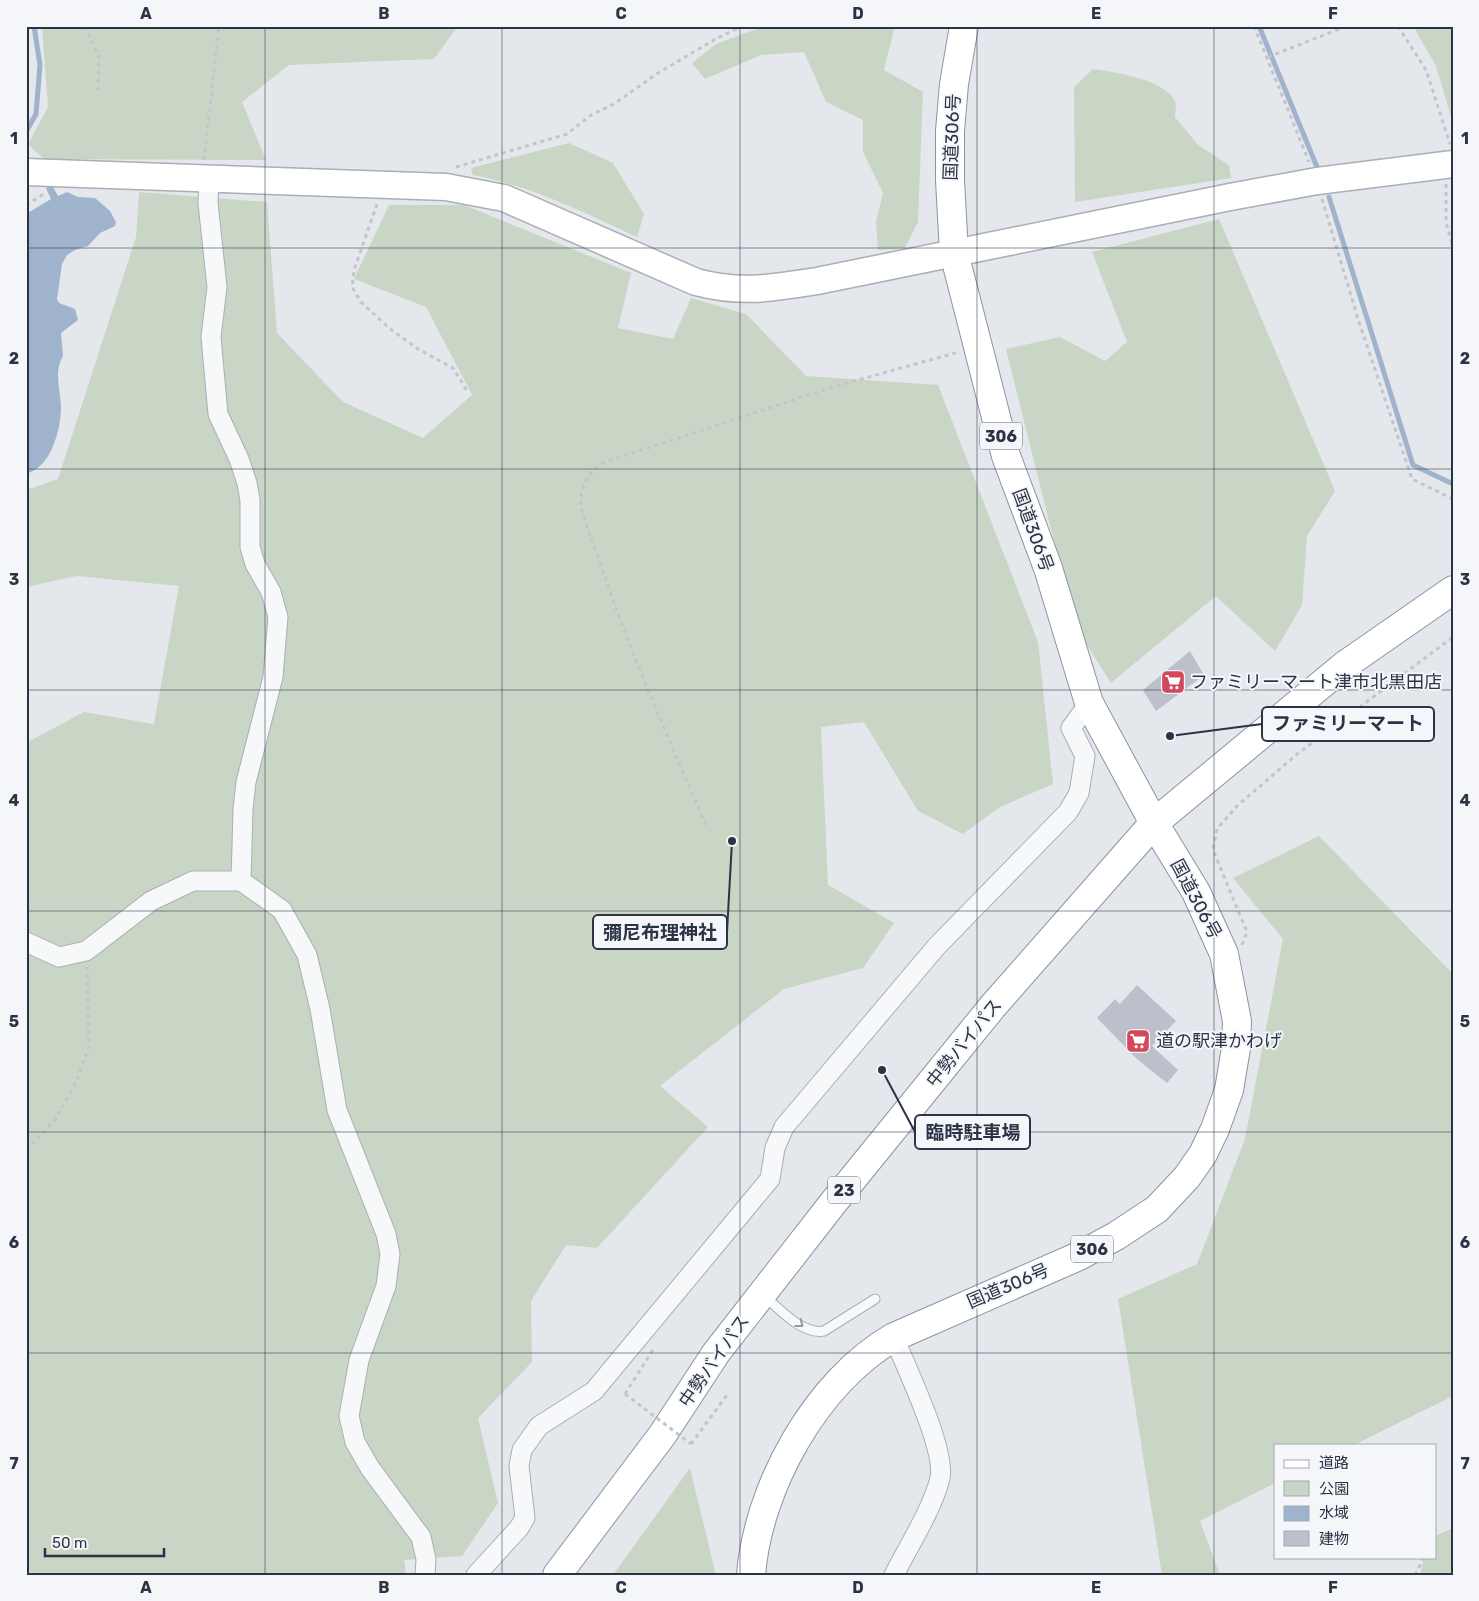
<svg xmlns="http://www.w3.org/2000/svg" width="1479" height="1601" viewBox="0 0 1479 1601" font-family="Rubik,'Noto Sans JP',sans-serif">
  <rect width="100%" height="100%" fill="#e4e7ec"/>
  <!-- green -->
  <path fill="#c9d6c5" d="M42,26H458L434,59L289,65L242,102L266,160L44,159L28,144L48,107Z
    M765,26H895L884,70L923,92L918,222L905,248L878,250L876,222L883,193L863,152V120L826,102L804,52L761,55L705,79L692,63L716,44Z
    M1413,26H1453V123L1436,66Z
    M1093,69C1115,72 1164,79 1175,101C1177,106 1175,112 1175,117L1198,145L1229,165L1231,178L1075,202L1074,87Z
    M569,143L613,163L644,214L637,237C583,212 532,186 473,175L471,168Z
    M139,192L267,202L277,333L343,402L423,438L472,395L426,307L354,279L389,205H464L631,273L618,328L673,339L691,298L746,314L806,376L938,385L1038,642L1053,784L1000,807L963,834L918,811L864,722L821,727L828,885L894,923L863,968L784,989L660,1086L708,1127L597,1248L566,1245L531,1301L532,1362L478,1418L498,1503L462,1556L404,1560L406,1575H26V743L84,712L154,724L179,586L77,576L26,587V490L58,479L136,237Z
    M1219,219L1335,491L1307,536L1302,605L1275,651L1216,596L1111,683L1083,639L1055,545L1006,349L1060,337L1105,361L1127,342L1092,252Z
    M1319,836L1453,974V1396L1354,1445H1275V1483L1200,1521L1220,1575H1162L1118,1299L1197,1264L1245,1139L1283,939L1233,878Z
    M690,1468L716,1575H613Z
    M1453,1528V1575H1420L1424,1557H1435V1536Z"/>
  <!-- water -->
  <path fill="#9fb4cc" d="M52,185L58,196L67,192L78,197L95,198L110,211L116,222L115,226L100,233L88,246L75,250L67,255L62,264L57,299L59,303L75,309L78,320L61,333L63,356C53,373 61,390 61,409C60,432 51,467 26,474V214L51,199L46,188Z"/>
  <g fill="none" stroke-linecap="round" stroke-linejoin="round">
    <!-- stream -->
    <path stroke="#9fb4cc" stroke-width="5" d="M1259,26L1317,167
      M26,132L36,114L40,65L34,26
      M1329,197L1413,465L1453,484"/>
  </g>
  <!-- building -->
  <path fill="#bbc0ca" d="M1190,651L1204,675L1156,711L1143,690Z
    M1137,985L1176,1021L1152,1046L1178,1070L1167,1083L1138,1060L1097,1018L1115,999L1120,1004Z"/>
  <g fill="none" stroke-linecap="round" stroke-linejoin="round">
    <defs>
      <path id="lane" d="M764,1296C780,1309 802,1335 824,1331L875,1299"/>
      <path id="street" d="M209,177L208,203L217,287L211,337L218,414L239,459L247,483L250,500V547L255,564L271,592L278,617L273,677L246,782L243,809L241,881
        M26,942L59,957L86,951L151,901L193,881H241L282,910L307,955L320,1009L337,1110L386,1234L390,1254L386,1286L359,1360L349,1416L355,1442L370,1468L421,1537L426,1559L425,1575
        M894,1337C906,1368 946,1449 940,1478C933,1508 908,1547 894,1575
        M476,1575L519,1528L525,1518L519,1466L522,1450L539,1426L594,1391L770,1179L775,1148L784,1127L937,946L1068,812L1079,793L1085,756L1071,728L1089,703"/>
      <path id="secondary" d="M26,172L446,187L504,198L696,282C741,294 772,288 817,281L1230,197L1317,181L1453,164"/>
      <path id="highway" d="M557,1575L663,1434L716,1353L833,1203L993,1006L1154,823L1345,665L1453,590
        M751,1575C758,1487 816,1382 894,1337L1079,1256L1116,1236L1157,1209L1187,1177L1203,1154L1215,1129L1229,1090L1236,1048L1237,1021L1224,954L1196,892L1154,823L1089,703L1048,568L1006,456L954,253L950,180V131L954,84L964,26"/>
    </defs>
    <!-- lane casing -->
    <use href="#lane" stroke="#a9aeb7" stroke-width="11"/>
    <!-- street casing -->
    <use href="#street" stroke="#a9aeb7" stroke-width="21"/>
    <!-- secondary casing -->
    <use href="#secondary" stroke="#a9aeb7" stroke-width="29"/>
    <!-- highway casing -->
    <use href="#highway" stroke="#8b94a3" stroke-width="30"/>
    <!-- path -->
    <path stroke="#c2c5cb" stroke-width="3" stroke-dasharray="4 4" stroke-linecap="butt" d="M85,26L99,57L98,90
      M1254,26L1309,162
      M1398,26L1426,70L1450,144
      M1268,57L1347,26
      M204,160L219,26
      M456,167L567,134L591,115L614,104L658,73L714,40L742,26
      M1446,184V222L1453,247
      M1322,199L1358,319L1412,479L1453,499
      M377,204L354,270L352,287L361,302L389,328L418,349L453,368L467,391
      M26,205L44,194
      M706,825C670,742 633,659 604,574C598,554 584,525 581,505C579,487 589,473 602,463L836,386L959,352
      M1242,945L1247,932L1213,850L1217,829L1237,806L1296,755L1453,637
      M26,1150L55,1120L76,1082L89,1046L87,967
      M625,1394L654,1348
      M691,1444L727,1395
      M1415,1575L1424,1557"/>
    <!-- lane -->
    <use href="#lane" stroke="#f7f8fa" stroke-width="9"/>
    <!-- street -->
    <use href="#street" stroke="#f7f8fa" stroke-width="19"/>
    <!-- secondary -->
    <use href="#secondary" stroke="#fff" stroke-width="26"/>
    <!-- highway -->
    <use href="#highway" stroke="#fff" stroke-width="28"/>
    <!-- path-bridge -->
    <path stroke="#c2c5cb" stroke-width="3" stroke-dasharray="4 4" stroke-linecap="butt" d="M625,1394L691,1444"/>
  </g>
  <!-- one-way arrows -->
  <defs><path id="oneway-chevron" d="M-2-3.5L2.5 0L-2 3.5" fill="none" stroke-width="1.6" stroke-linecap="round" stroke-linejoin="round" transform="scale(1.25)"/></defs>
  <use stroke="#9196a0" href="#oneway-chevron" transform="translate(800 1324) rotate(37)"/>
  <!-- grid -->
  <path fill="none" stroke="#2b3445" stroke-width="1" stroke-opacity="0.55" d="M265,26V1575M502,26V1575M740,26V1575M977,26V1575M1214,26V1575M26,248H1453M26,469H1453M26,690H1453M26,911H1453M26,1132H1453M26,1353H1453"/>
  <!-- icons -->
  <defs>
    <symbol id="supermarket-square" viewBox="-11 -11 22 22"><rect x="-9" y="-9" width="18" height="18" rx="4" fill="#d1495b" stroke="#f4f6f9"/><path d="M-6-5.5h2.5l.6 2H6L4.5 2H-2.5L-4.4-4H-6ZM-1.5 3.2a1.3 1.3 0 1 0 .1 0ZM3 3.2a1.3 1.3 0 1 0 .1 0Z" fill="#fff"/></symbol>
  </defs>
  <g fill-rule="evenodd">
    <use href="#supermarket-square" x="1159" y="668" width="28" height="28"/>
    <use href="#supermarket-square" x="1124" y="1027" width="28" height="28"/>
  </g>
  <g text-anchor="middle" stroke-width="4" stroke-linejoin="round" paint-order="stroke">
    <!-- shield labels -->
    <g fill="#f4f6f9" stroke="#676e7b" stroke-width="1">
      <rect x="980" y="422.5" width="42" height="27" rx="4"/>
      <rect x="828" y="1176.5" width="32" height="27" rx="4"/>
      <rect x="1071" y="1235.5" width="42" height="27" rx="4"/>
    </g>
    <g font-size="16" font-weight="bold" fill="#2b3445">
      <text x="1001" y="442">306</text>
      <text x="844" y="1196">23</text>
      <text x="1092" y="1255">306</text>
    </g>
    <!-- street labels -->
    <g font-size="18" fill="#2b3445" stroke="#f4f6f9">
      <text transform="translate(952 137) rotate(-88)" y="6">国道306号</text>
      <text transform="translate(1033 530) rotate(70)" y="6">国道306号</text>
      <text transform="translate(1196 899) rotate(62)" y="6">国道306号</text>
      <text transform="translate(964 1043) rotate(-51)" y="6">中勢バイパス</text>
      <text transform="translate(1008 1286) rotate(-23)" y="6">国道306号</text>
      <text transform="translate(714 1361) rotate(-55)" y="6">中勢バイパス</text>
    </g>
    <!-- poi labels -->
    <g font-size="18" fill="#2b3445" stroke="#f4f6f9" text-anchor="start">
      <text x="1190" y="688">ファミリーマート津市北黒田店</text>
      <text x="1156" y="1047">道の駅津かわげ</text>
    </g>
  </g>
  <!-- callouts -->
  <path fill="none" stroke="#2b3445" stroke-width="2" d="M1170 736L1262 724M732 841L727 932M882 1070L915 1132"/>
  <g fill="#2b3445" stroke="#f4f6f9" stroke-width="2">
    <circle cx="1170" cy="736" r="5"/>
    <circle cx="732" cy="841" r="5"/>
    <circle cx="882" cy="1070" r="5"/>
  </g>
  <g fill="#f4f6f9" stroke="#2b3445" stroke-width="2">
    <rect x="1262" y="707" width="172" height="34" rx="5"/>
    <rect x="593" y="915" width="134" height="34" rx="5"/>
    <rect x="915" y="1115" width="115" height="34" rx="5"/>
  </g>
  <g font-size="19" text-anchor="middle" font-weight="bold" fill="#2b3445">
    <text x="1348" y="730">ファミリーマート</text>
    <text x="660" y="939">彌尼布理神社</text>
    <text x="973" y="1139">臨時駐車場</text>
  </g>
  <!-- border -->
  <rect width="1479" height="1601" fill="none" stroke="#f4f6f9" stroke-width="55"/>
  <!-- legend -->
  <rect x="1274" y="1444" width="162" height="115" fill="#f4f6f9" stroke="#a4a8b1"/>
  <rect x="1284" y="1460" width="25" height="8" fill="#ffffff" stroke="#a4a8b1"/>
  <text x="1319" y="1468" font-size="15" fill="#2b3445">道路</text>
  <rect x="1284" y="1481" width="25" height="15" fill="#c9d6c5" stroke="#a4a8b1"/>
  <text x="1319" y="1494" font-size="15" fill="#2b3445">公園</text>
  <rect x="1284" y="1506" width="25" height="15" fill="#9fb4cc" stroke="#a4a8b1"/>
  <text x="1319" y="1518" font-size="15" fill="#2b3445">水域</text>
  <rect x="1284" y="1531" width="25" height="15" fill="#bbc0ca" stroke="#a4a8b1"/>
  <text x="1319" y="1544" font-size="15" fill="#2b3445">建物</text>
  <!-- scale -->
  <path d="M45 1548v8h119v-8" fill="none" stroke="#2b3445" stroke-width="2.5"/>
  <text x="52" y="1548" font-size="15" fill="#2b3445" stroke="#f4f6f9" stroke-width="4" paint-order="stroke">50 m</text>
  <rect x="28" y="28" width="1424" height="1546" fill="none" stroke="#2b3445" stroke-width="2"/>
  <g font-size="16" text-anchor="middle" font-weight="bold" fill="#2b3445">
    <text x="146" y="19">A</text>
    <text x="384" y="19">B</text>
    <text x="621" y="19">C</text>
    <text x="858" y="19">D</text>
    <text x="1096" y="19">E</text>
    <text x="1333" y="19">F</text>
    <text x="14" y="144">1</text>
    <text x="1465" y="144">1</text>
    <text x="14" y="364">2</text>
    <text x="1465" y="364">2</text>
    <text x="14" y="585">3</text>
    <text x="1465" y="585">3</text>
    <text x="14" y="806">4</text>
    <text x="1465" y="806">4</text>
    <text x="14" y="1027">5</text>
    <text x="1465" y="1027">5</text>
    <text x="14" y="1248">6</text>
    <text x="1465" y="1248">6</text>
    <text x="14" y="1469">7</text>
    <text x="1465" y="1469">7</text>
    <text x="146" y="1593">A</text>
    <text x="384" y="1593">B</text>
    <text x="621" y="1593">C</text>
    <text x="858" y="1593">D</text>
    <text x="1096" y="1593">E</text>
    <text x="1333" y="1593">F</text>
  </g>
</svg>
